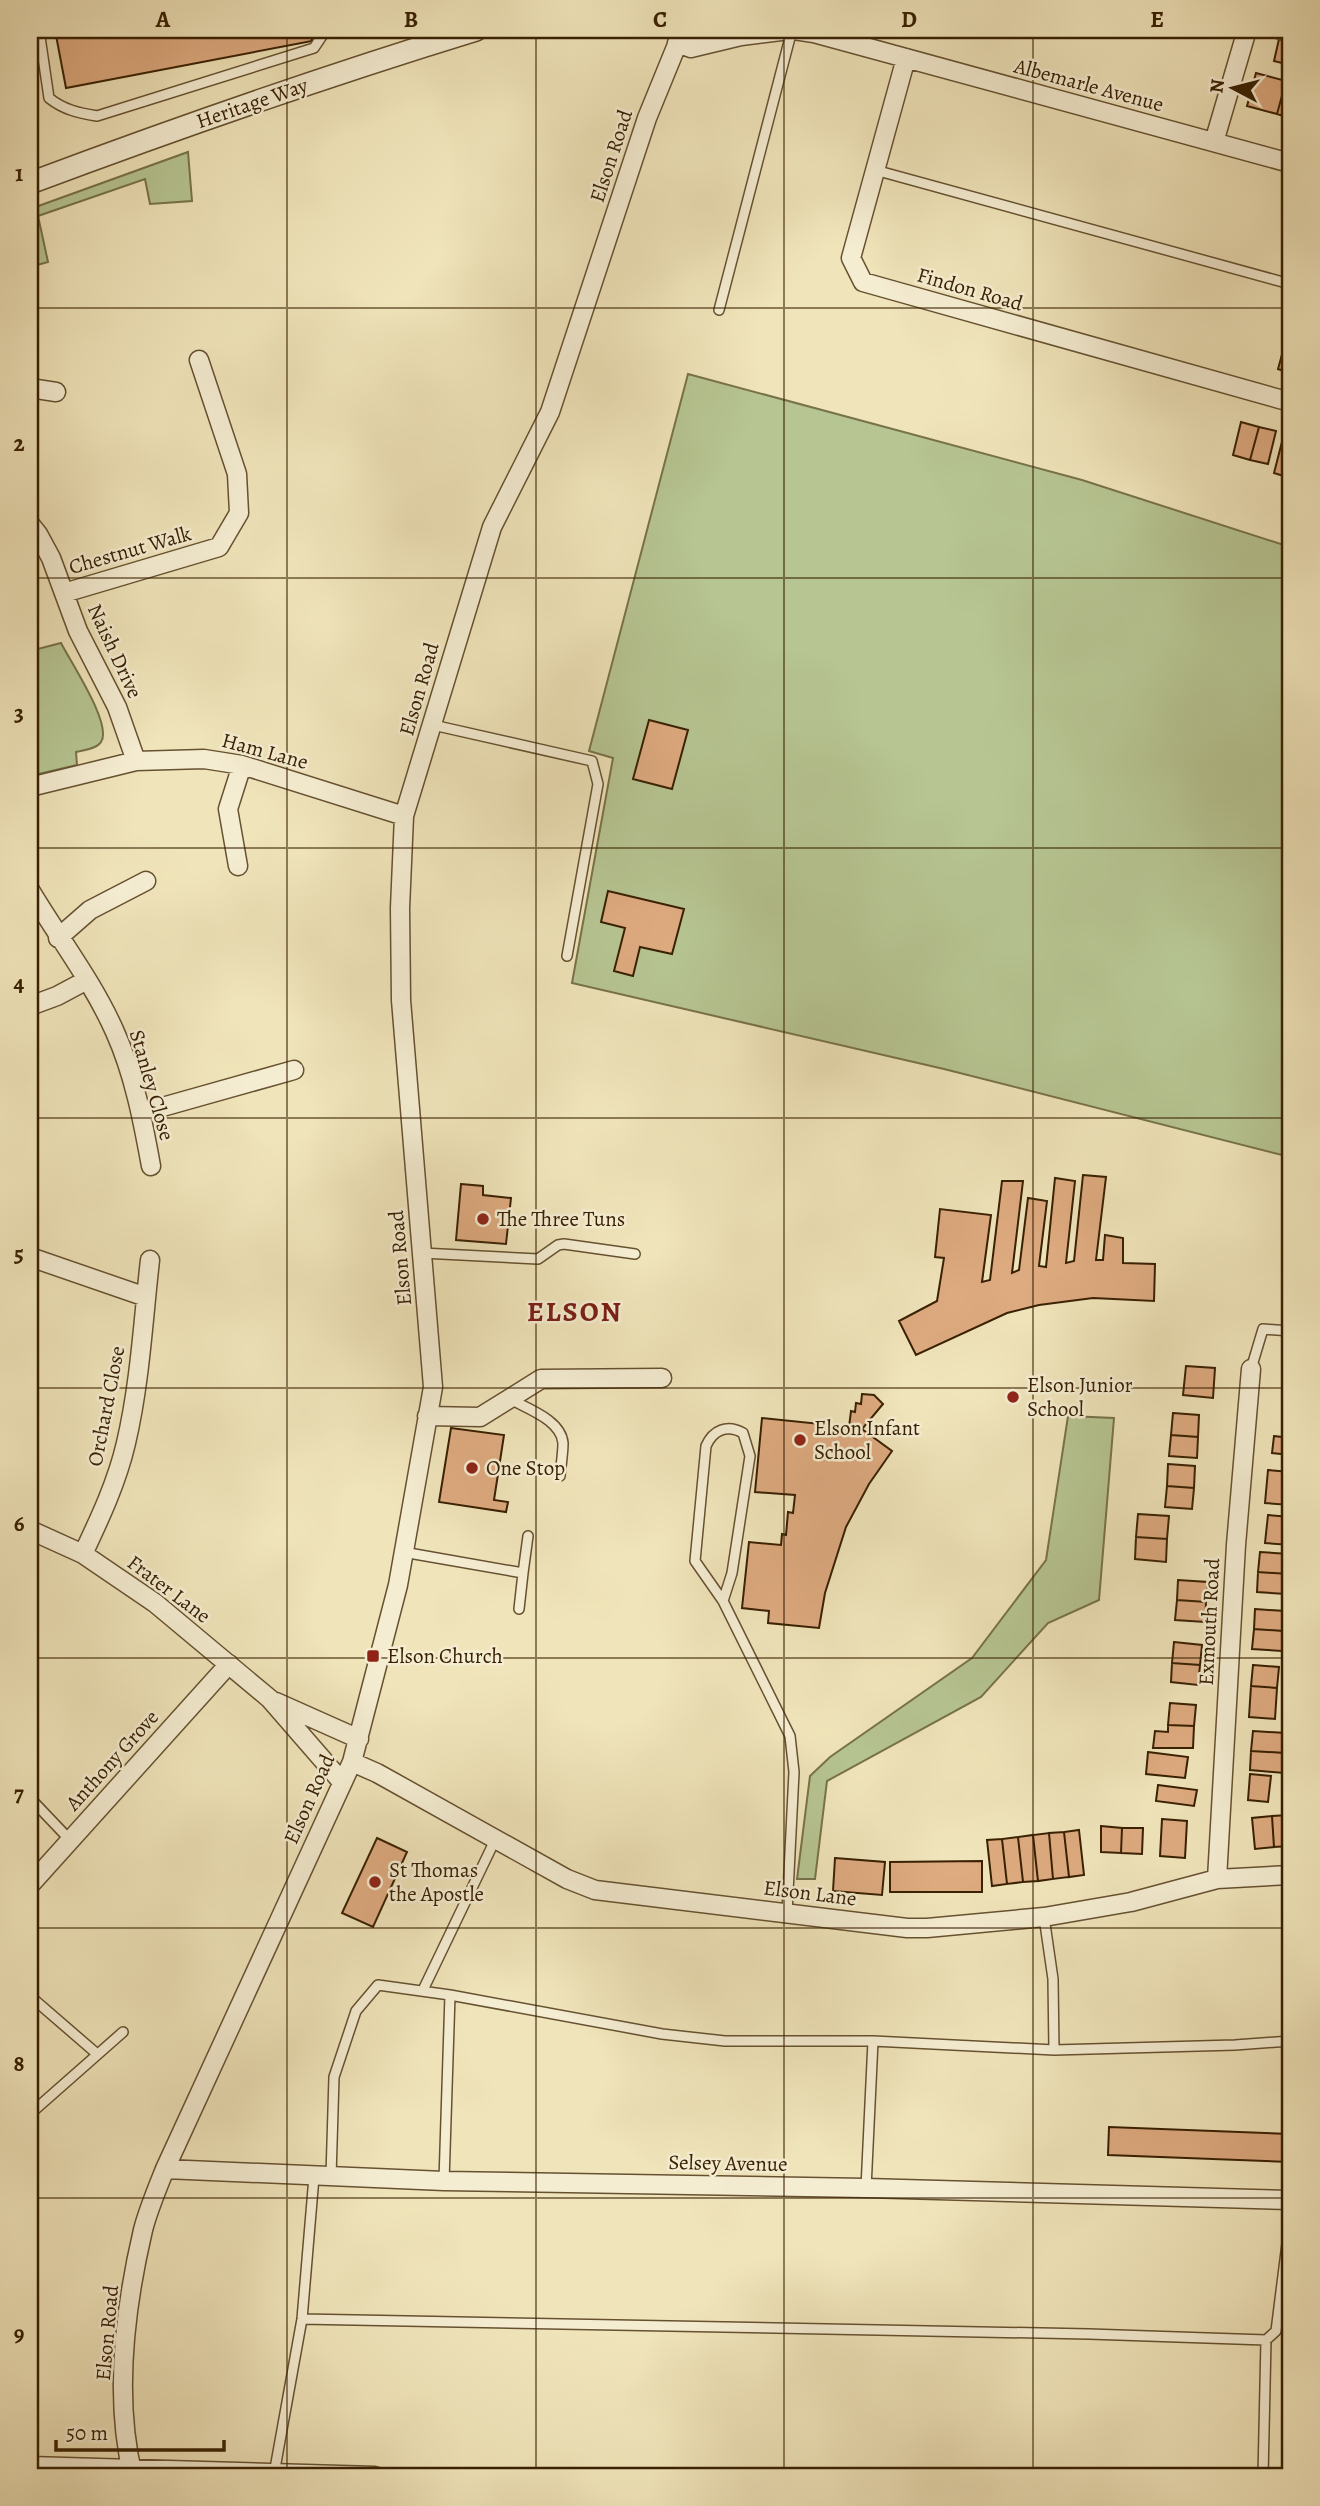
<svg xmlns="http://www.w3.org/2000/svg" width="1320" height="2506" viewBox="0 0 1320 2506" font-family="Alegreya,serif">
  <rect width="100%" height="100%" fill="#f0e4ba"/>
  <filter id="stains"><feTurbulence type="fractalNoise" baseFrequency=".00286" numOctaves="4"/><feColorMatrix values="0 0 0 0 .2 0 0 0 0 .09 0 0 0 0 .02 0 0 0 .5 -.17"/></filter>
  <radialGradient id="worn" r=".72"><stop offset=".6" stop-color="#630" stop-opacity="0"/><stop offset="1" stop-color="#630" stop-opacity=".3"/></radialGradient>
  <!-- green -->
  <path fill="#b6c592" stroke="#77724a" stroke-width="2" d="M188,152L192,201L150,204L145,179L38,216L48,262L30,267V209Z
    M688,374L1082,480L1290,547V1157L944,1069L572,983L613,758L589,751Z
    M61,643C70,661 113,725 101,742C97,749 83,750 76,752L77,765L30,776V651Z
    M1068,1416L1114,1418L1099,1600L1048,1623L981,1697L827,1781L815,1879H797L810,1776L830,1757L972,1658L1046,1560Z"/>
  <!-- building -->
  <path fill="#deaa80" stroke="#382002" stroke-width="2" d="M55,30H310L312,41L66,88Z
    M1279,39L1290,42V65L1274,61Z
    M1256,73L1286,81L1277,114L1247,106Z
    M1286,81L1290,82V118L1277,114Z
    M1286,340L1290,341V373L1278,369Z
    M1241,422L1259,427L1250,460L1233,455Z
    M1259,427L1276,431L1268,464L1250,460Z
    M1284,434L1290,435V478L1274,473Z
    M649,720L688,730L672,789L633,779Z
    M608,891L684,909L672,954L640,947L633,976L614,971L625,928L601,922Z
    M1083,1175L1106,1177L1096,1260H1103L1105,1235L1123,1238V1263L1155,1264L1154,1301L1093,1298L1039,1305L1007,1313L916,1355L899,1321L937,1301L944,1258L935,1257L940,1209L991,1215L982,1282L990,1280L1002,1181H1023L1012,1273L1019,1270L1028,1198L1047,1201L1039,1266L1046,1267L1055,1178L1075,1181L1066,1263L1074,1261Z
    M461,1184L483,1186V1195L511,1198L506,1244L456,1240Z
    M1186,1366L1215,1368L1213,1398L1183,1395Z
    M862,1394L874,1395L883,1404L862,1429L892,1451L869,1484L846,1527L825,1593L819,1628L768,1623L769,1611L742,1608L749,1542L781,1545L782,1534L786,1535L788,1512L793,1513L795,1495L755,1492L762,1418L849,1427L851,1411L855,1412L856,1403L861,1404Z
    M1173,1413L1199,1415L1198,1437L1171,1435Z
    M451,1428L504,1435L494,1500L508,1502L506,1512L439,1502Z
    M1171,1435L1198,1437L1197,1458L1169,1456Z
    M1274,1436L1290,1438V1455L1272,1453Z
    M1168,1464L1195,1466L1194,1488L1167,1486Z
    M1268,1470L1290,1472V1505L1265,1503Z
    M1167,1486L1194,1488L1192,1509L1165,1507Z
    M1138,1514L1169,1516L1167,1539L1136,1537Z
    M1268,1515L1290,1517V1545L1265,1543Z
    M1136,1537L1167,1539L1166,1562L1135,1559Z
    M1260,1552L1289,1554L1288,1574L1258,1572Z
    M1258,1572L1288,1574L1286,1594L1257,1592Z
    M1178,1580L1208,1582L1206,1602L1177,1600Z
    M1177,1600L1206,1602L1205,1622L1175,1620Z
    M1255,1609L1285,1611L1283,1631L1254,1629Z
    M1254,1629L1283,1631L1282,1651L1252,1649Z
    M1174,1642L1202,1645L1200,1665L1172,1663Z
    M1172,1663L1200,1665L1198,1685L1171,1682Z
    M1253,1665L1279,1667L1277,1688L1251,1686Z
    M1251,1686L1277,1688L1275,1719L1249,1717Z
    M1170,1703L1196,1705L1194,1726L1168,1725Z
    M1168,1725L1194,1726L1193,1748H1153L1155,1731L1168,1732Z
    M1253,1731L1286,1733L1285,1753L1251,1751Z
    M1251,1751L1285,1753L1284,1773L1250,1770Z
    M1148,1752L1188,1757L1185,1778L1146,1774Z
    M1250,1774L1271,1776L1268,1802L1248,1800Z
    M1158,1785L1197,1790L1194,1806L1156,1801Z
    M1290,1815V1846L1274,1847L1272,1816Z
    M1272,1816L1274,1847L1255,1849L1252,1818Z
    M1162,1819L1187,1821L1185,1858L1160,1856Z
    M1101,1826L1122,1828L1121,1853L1101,1852Z
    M1122,1828H1143L1142,1854L1121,1853Z
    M1079,1830L1084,1875L1069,1877L1064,1832Z
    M1064,1832L1069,1877L1053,1879L1049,1833Z
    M1049,1833L1053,1879L1038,1881L1033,1835Z
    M1033,1835L1038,1881L1023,1882L1018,1837Z
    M1018,1837L1023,1882L1007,1884L1002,1839Z
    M377,1838L407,1852L373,1927L342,1913Z
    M1002,1839L1007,1884L992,1886L987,1840Z
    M835,1858L885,1862L882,1895L833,1891Z
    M982,1861V1892H890V1862Z
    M1109,2127L1290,2134V2162L1108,2155Z"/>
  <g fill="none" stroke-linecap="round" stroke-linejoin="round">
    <defs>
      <path id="service" d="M39,30L49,98C64,110 79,113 97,116L314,48L326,30
        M1265,30L1290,37
        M875,170L1290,284
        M719,310L792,30
        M433,725L592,761L598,784L567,956
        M422,1253L538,1259L558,1245L564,1244L635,1254
        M1251,1369L1263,1329L1290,1331
        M510,1399C528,1409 561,1420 563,1443C563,1453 561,1465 560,1476
        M403,1552L523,1573L528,1536
        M723,1601L732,1573L750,1456L743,1433C727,1424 713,1430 706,1446L695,1561L723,1601L790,1736L794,1772L787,1913
        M519,1609L523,1573
        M30,1798L70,1840
        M1044,1917L1053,1979L1054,2050
        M423,1990L496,1838
        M30,1996L96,2053
        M30,2114L123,2032
        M331,2176L334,2077L356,2011L378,1985L450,1995L662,2034L725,2041H873L1054,2050L1235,2045L1290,2041
        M444,2181L450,1995
        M866,2188L873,2041
        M302,2319L1089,2334L1266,2340L1276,2331L1290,2220
        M274,2474L302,2319L314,2177
        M1263,2476L1266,2340"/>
      <path id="minor" d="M794,30L814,33L1290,163
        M677,43L691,48L741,36L789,30
        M906,58L851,258L863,282L1290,402
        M1214,142L1247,30
        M30,388L56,392
        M30,524L38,534L51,558L78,631L117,707L136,761
        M64,593L219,547L239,513L237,474L199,360
        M30,787L136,761L204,759L242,765L404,816
        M238,866L228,809L242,765
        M30,890C58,937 93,982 115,1032C134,1074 143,1122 151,1166
        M58,938L90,910L146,881
        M30,1006L57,996L87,980
        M141,1113L294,1070
        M30,1257L146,1297
        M427,1416L480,1417L541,1379L662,1378
        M30,1530L83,1554L155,1603L270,1699L342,1782
        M83,1554C100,1518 117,1482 126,1443C140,1383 143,1322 150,1260
        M276,1702L359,1739
        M352,1762L377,1773L567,1879L595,1890L907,1928H927L1044,1917L1131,1902L1217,1879L1290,1875
        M1217,1879L1236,1545L1251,1369
        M30,1885L229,1664
        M165,2169L444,2181L866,2188L1290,2200
        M30,2466L375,2476
        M133,2476C114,2399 125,2307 143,2230C148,2210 157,2189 165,2169L352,1762L398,1585L433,1387L401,1000L400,908L404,816L492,527L550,412L647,118L683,30"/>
      <path id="tertiary" d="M30,183C177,128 326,76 476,30"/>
    </defs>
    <!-- service casing -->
    <use href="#service" stroke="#665130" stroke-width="12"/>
    <!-- minor casing -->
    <use href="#minor" stroke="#665130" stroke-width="21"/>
    <!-- tertiary casing -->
    <use href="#tertiary" stroke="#665130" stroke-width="24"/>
    <!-- service -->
    <use href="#service" stroke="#f5edd2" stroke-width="9"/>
    <!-- minor -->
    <use href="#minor" stroke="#f5edd2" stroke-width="18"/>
    <!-- tertiary -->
    <use href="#tertiary" stroke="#f5edd2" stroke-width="21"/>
  </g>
  <!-- grid -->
  <path fill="none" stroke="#382002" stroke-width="2" stroke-opacity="0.55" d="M287,30V2476M536,30V2476M784,30V2476M1033,30V2476M30,308H1290M30,578H1290M30,848H1290M30,1118H1290M30,1388H1290M30,1658H1290M30,1928H1290M30,2198H1290"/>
  <!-- markers -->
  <g fill="#8f2418" stroke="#f5edd2" stroke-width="2.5">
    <circle cx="483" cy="1219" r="7"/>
    <circle cx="1013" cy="1397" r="7"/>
    <circle cx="800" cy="1440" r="7"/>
    <circle cx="472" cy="1468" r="7"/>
    <rect x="366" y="1649" width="14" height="14" rx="3.5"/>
    <circle cx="375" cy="1882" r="7"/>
  </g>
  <g text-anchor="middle" stroke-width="5" stroke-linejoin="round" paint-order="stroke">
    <!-- street labels -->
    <g font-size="21" fill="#382002" stroke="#f5edd2">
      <text transform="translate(1089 85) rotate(15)" y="7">Albemarle Avenue</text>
      <text transform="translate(252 103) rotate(-19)" y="7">Heritage Way</text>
      <text transform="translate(611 156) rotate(-72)" y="7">Elson Road</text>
      <text transform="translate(970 289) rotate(16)" y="7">Findon Road</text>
      <text transform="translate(130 550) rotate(-16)" y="7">Chestnut Walk</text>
      <text transform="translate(115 651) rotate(65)" y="7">Naish Drive</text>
      <text transform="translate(419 689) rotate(-74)" y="7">Elson Road</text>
      <text transform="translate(265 751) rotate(15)" y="7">Ham Lane</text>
      <text transform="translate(152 1085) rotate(74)" y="7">Stanley Close</text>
      <text transform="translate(400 1258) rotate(-95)" y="7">Elson Road</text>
      <text transform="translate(106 1406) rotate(-79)" y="7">Orchard Close</text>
      <text transform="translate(169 1589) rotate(37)" y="7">Frater Lane</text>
      <text transform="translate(1209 1622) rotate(-87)" y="7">Exmouth Road</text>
      <text transform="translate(112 1760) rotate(-48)" y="7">Anthony Grove</text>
      <text transform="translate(309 1799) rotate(-66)" y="7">Elson Road</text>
      <text transform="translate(810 1893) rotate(7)" y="7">Elson Lane</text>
      <text transform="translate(728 2163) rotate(1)" y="7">Selsey Avenue</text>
      <text transform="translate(107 2333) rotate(-85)" y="7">Elson Road</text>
    </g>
    <!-- poi labels -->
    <g font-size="21" fill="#382002" stroke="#f5edd2" text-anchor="start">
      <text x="497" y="1226">The Three Tuns</text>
      <text x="1027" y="1392">Elson Junior<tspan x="1027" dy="24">School</tspan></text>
      <text x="814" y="1435">Elson Infant<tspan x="814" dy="24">School</tspan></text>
      <text x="486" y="1475">One Stop</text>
      <text x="387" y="1663">Elson Church</text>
      <text x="389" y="1877">St Thomas<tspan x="389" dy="24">the Apostle</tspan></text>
    </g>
    <!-- district labels -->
    <g font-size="28" font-weight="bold" letter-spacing="2" fill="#7a1f14" stroke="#f5edd2">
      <text x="575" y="1321">ELSON</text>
    </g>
  </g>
  <!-- margin -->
  <rect width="1320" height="2506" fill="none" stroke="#f0e4ba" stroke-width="77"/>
  <!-- north arrow -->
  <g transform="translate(1233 88) rotate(277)" stroke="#f5edd2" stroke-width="5" paint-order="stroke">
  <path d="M0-5L12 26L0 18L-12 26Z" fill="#382002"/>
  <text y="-10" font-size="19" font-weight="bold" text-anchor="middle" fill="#382002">N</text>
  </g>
  <!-- scale -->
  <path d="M56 2440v10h168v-10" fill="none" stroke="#382002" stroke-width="3.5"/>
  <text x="66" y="2440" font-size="21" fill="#382002" stroke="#f5edd2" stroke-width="5" paint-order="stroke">50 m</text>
  <rect x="38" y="38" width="1244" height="2430" fill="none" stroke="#382002" stroke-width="2.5"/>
  <g font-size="23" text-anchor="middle" font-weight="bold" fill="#382002">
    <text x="163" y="27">A</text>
    <text x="411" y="27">B</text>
    <text x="660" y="27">C</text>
    <text x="909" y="27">D</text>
    <text x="1157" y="27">E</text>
    <text x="19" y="181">1</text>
    <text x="19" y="451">2</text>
    <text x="19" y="721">3</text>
    <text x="19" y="991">4</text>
    <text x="19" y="1261">5</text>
    <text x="19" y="1531">6</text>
    <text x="19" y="1801">7</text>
    <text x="19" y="2071">8</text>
    <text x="19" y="2341">9</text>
  </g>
  <rect width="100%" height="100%" filter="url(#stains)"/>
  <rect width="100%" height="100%" fill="url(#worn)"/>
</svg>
